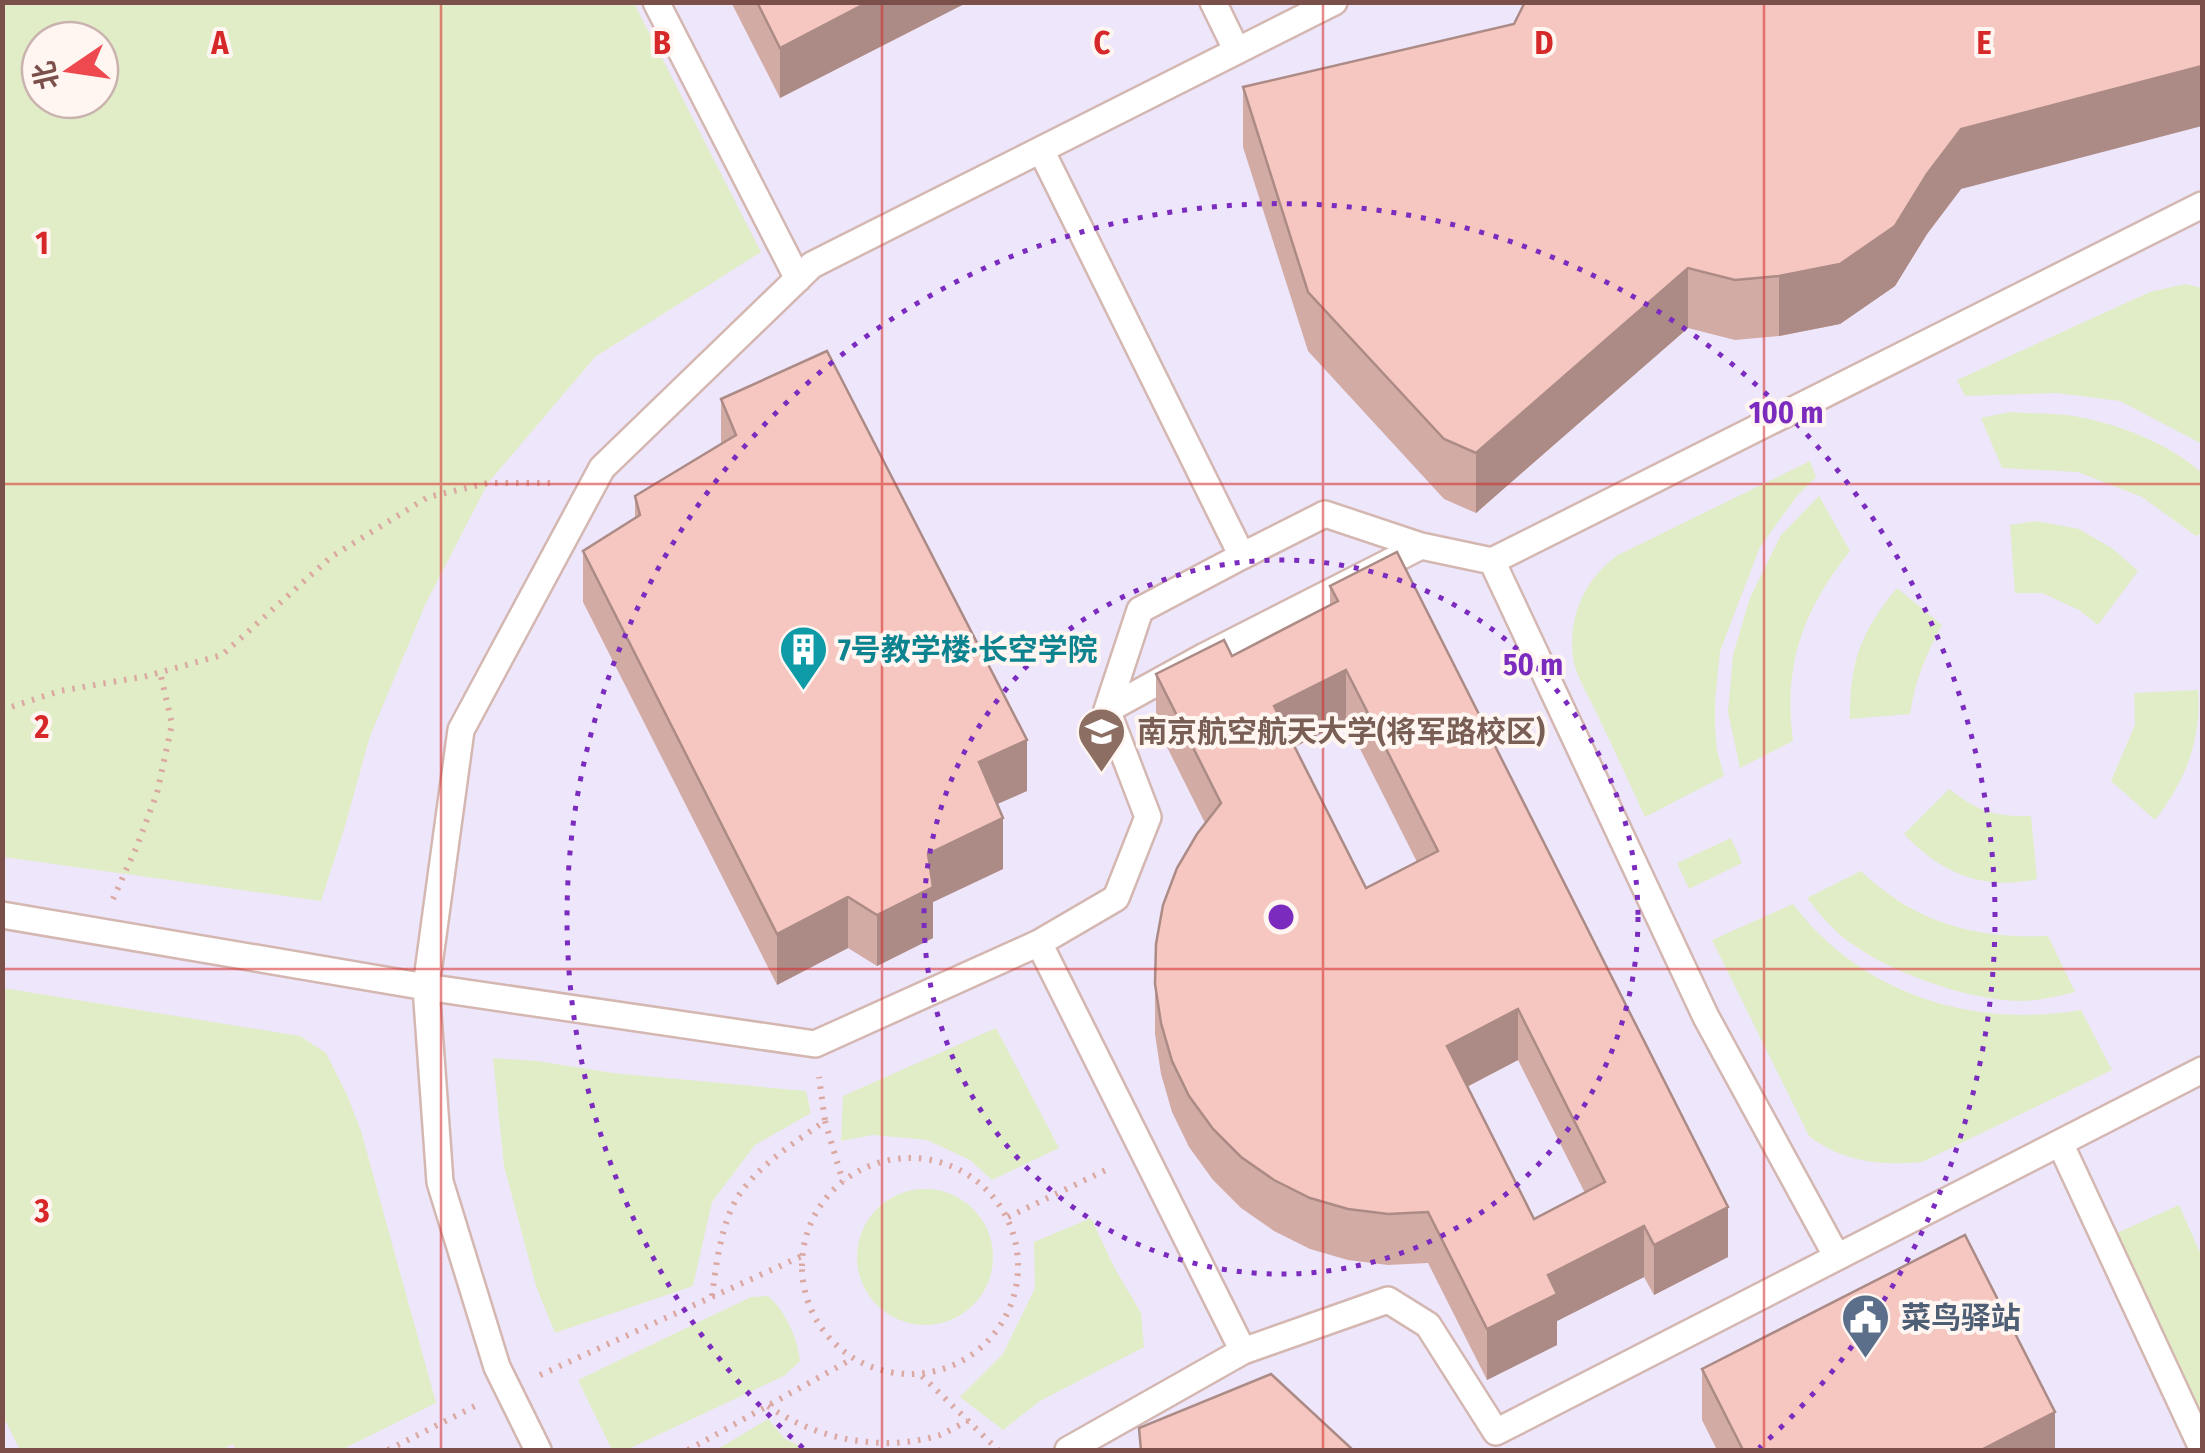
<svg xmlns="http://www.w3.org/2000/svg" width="2205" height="1453" viewBox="0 0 2205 1453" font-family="'Fira Sans Condensed','Noto Sans SC',sans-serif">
  <rect width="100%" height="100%" fill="#fef1ea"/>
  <!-- education -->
  <path fill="#eee6fb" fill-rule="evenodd" d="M3,3H2202V1450H3ZM40,40H100V100H40Z"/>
  <!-- grass -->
  <path fill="#e0edc6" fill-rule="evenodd" d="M3,2L634,3L761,252L595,357L488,483L426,603L370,736L345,826L321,901L3,857ZM40,40H100V100H40Z
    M2185,284L2202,288V444L2120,401L2057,393L1965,396L1957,380L2150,292Z
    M2010,412C2031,414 2053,413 2074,416C2119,424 2168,443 2202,473V533L2196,536L2142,497L2078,472L2002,468L1981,418Z
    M1810,461L1816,477L1797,496L1760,547L1720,651L1715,701V726L1717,750L1724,776L1645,817C1629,782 1613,747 1596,712C1589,697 1578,679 1574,663C1566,620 1584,579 1618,555Z
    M1819,496L1850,551C1803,610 1783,665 1793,741L1740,768L1728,712L1733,655L1750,598L1781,535Z
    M2036,521L2079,529L2113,549L2138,571L2098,625L2079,610L2042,593H2015L2010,525Z
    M1897,588L1942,625C1926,654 1915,681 1910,714L1850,719C1850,662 1860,633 1897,588Z
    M2198,690C2202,739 2185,782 2155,820L2111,781L2135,725L2134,693Z
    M1949,789C1978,811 1994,817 2031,816L2037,879C1982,891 1941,873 1904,834Z
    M1731,838L1742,863L1689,889L1677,863Z
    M1861,871C1915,923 1975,939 2048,936L2075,992C2058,996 2038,1001 2021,1001C1965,1000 1888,972 1845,939C1830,927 1819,913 1807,898Z
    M1793,904C1860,993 1972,1029 2081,1010L2112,1070L1922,1162C1880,1166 1843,1162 1809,1136L1712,940Z
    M3,988L300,1036L326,1053L347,1095L361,1131L436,1403L341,1450H236L233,1444L221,1450H20L2,1414Z
    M996,1028L1059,1148L992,1180L970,1160L927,1140L873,1135L841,1141L843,1096Z
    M493,1058L537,1061L613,1073L806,1091L811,1113L755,1145L712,1202L693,1286L555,1333L536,1286L504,1166Z
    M857 1257a68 68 0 1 1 136 0a68 68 0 1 1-136 0Z
    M2179,1205L2202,1257V1422L2117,1233Z
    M1091,1218L1114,1267L1141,1313L1144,1347L1040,1401L1003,1430L960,1397L1003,1354L1035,1288L1034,1242Z
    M768,1296C785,1310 798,1339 800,1361L784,1376L626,1450H612L578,1380L751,1297Z
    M768,1419L785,1439L808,1450H716Z"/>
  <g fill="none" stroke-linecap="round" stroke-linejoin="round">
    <defs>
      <path id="lane" d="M656,2L798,279
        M1213,2L1237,51
        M1041,150L1242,556L1140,610L1107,710
        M1242,556L1325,514L1421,546
        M1492,561L2202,205
        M2,915L426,987L815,1044L1039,943L1243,1351L1068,1450
        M1039,943L1116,898L1148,817L1107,710L1205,656L1421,546L1492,561L1706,1017L1837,1257
        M2060,1143L2202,1448
        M1243,1351L1388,1300L1428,1325L1496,1432L2202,1070
        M538,1450L497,1367L440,1182L426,987L461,730L602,468L812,265L1334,2"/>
    </defs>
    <!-- lane casing -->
    <use href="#lane" stroke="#d4b7b1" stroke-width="30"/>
    <!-- path -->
    <path stroke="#dba9a2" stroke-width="6" stroke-dasharray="2.5 8" stroke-linecap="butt" d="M2,710L60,691L147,676L222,655L331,557L428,497L488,483H553
      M113,899L137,846L157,793L172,724L160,672
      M825,1121L843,1182
      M802 1266a108 108 0 1 1 216 0a108 108 0 1 1-216 0Z
      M1008,1217L1110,1168
      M712,1296C716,1265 721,1225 737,1198C758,1165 794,1143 825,1121L819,1077
      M540,1375L802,1256
      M922,1376L998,1450
      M768,1406C815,1439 883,1453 940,1435C949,1431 959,1425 968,1421
      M388,1450L479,1404
      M688,1450L852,1359"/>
    <!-- lane -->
    <use href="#lane" stroke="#fff" stroke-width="25"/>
  </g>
  <!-- wall -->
  <path fill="#d3aba5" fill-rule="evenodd" d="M731,2H968L780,98Z
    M1243,87L1961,189L1927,234L1895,286L1840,324L1779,336L1735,340L1688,328L1476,513L1444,499L1308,351L1243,147Z
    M721,399L1027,791L997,804L1003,869L933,902V938L877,966L848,948L777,985L583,602V551L635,518V496L721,445Z
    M1330,586L1728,1257L1654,1295L1644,1277L1557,1321V1345L1487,1380L1428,1263L1388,1265L1348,1260L1310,1249L1274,1231L1241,1208L1213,1180L1189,1147L1172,1112L1161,1074L1155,1034V984L1205,823L1156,725V674L1232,656L1330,605ZM1346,721L1417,862L1366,888L1295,747ZM1518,1060L1585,1193L1534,1219L1467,1087Z
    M1702,1369L2055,1450H1717L1702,1420Z"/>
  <!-- shaded-wall -->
  <path fill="#ac8b86" d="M868,2H968L780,98V48Z
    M2202,66V126L1961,189L1927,234L1895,286L1840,324L1779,336V276L1927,174L1961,129Z
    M1688,268V328L1476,513V453Z
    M1346,670V721L1274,757V706Z
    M1027,740V791L979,812V762Z
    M1003,818V869L933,902V938L877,966V915L928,854Z
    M848,897V948L777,985V934Z
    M1518,1009V1060L1447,1097V1046Z
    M1728,1207V1257L1654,1295V1245Z
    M1644,1226V1277L1557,1321V1345L1487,1380V1329L1548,1275Z
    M2055,1412V1450H1981Z"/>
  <!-- building -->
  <path fill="#f5c7c0" stroke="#ac8b86" stroke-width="2.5" fill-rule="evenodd" d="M757,2H868L780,48Z
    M1525,2H2202V66L1961,129L1927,174L1895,226L1840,264L1779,276L1735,280L1688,268L1476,453L1444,439L1308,292L1243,87L1514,24Z
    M827,351L1027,740L979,762L1003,818L928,854L933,887L877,915L848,897L777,934L583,551L640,515L635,496L736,435L721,399Z
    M1397,552L1728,1207L1654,1245L1644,1226L1548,1275L1557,1294L1487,1329L1428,1212L1388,1214L1348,1209L1310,1198L1274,1180L1241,1157L1213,1129L1189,1096L1172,1061L1161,1023L1155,984L1156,944L1163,905L1177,868L1197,834L1221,803L1156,674L1224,640L1232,656L1338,601L1330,586ZM1346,670L1438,851L1366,888L1274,706ZM1518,1009L1605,1182L1534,1219L1447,1046Z
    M1965,1235L2055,1412L1981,1450H1743L1702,1369Z
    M1271,1374L1353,1450H1141L1139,1428Z"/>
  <!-- grid -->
  <path fill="none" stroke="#d62828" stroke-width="2.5" stroke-opacity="0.55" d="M441,2V1450M882,2V1450M1323,2V1450M1764,2V1450M2,484H2202M2,969H2202"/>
  <!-- distance rings -->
  <g fill="none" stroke="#7b2cbf" stroke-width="5" stroke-dasharray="5 10">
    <circle cx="1281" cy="917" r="357"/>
    <path d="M803 1448A714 714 0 1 1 1759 1448"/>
  </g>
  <!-- icons -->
  <defs>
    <symbol id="building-pin" viewBox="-11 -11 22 30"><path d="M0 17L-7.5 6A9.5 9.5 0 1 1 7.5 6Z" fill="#0f9aa8" stroke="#fff6f2"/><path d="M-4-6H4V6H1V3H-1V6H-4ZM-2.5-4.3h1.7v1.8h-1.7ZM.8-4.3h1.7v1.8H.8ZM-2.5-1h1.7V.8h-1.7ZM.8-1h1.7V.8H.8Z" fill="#fff"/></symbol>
    <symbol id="university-pin" viewBox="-11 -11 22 30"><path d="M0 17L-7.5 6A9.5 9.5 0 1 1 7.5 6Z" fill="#8d6e63" stroke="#fff6f2"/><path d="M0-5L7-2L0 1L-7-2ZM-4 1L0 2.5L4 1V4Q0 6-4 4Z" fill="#fff"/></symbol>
    <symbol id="civic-pin" viewBox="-11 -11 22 30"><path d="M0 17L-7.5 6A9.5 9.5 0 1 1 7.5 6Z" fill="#5c6f8a" stroke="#fff6f2"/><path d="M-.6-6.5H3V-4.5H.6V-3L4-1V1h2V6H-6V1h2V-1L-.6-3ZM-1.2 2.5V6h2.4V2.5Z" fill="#fff"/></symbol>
  </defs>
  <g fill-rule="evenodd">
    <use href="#building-pin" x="776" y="622" width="55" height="75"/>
    <use href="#university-pin" x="1074" y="704" width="55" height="75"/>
    <use href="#civic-pin" x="1838" y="1290" width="55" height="75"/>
  </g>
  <g text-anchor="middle" stroke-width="8" stroke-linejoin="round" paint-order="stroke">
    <!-- culture labels -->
    <g font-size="30" font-weight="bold" fill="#0d838f" stroke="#fff6f2" text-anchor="start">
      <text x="838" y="660">7号教学楼·长空学院</text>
    </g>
    <!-- education labels -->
    <g font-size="30" font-weight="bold" fill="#785e54" stroke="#fff6f2" text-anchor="start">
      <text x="1137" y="742">南京航空航天大学(将军路校区)</text>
    </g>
    <!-- service labels -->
    <g font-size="30" font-weight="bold" fill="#4e5e75" stroke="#fff6f2" text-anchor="start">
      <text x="1901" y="1328">菜鸟驿站</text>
    </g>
  </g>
  <g font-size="32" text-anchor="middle" font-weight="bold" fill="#d62828" stroke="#fff6f2" stroke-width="8" stroke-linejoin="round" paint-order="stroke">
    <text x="220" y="54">A</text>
    <text x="662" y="54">B</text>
    <text x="1102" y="54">C</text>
    <text x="1544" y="54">D</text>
    <text x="1984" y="54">E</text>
    <text x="42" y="254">1</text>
    <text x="42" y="738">2</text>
    <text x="42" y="1222">3</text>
  </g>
  <circle cx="1281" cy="917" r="15" fill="#7b2cbf" stroke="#fff6f2" stroke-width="5"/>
  <g font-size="30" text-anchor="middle" font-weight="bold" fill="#7b2cbf" stroke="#fff6f2" stroke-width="8" stroke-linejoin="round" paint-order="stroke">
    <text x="1786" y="423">100 m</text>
    <text x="1533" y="675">50 m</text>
  </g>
  <!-- border -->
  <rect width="2205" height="1453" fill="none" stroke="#7b4f4a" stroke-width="10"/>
  <!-- north arrow -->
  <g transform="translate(70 70) rotate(257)"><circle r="48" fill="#fff6f2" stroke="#cab3af" stroke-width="2.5"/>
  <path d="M0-8L18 38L0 25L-18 38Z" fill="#ee494f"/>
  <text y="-15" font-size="28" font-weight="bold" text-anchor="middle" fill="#7b4f4a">北</text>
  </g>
</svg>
